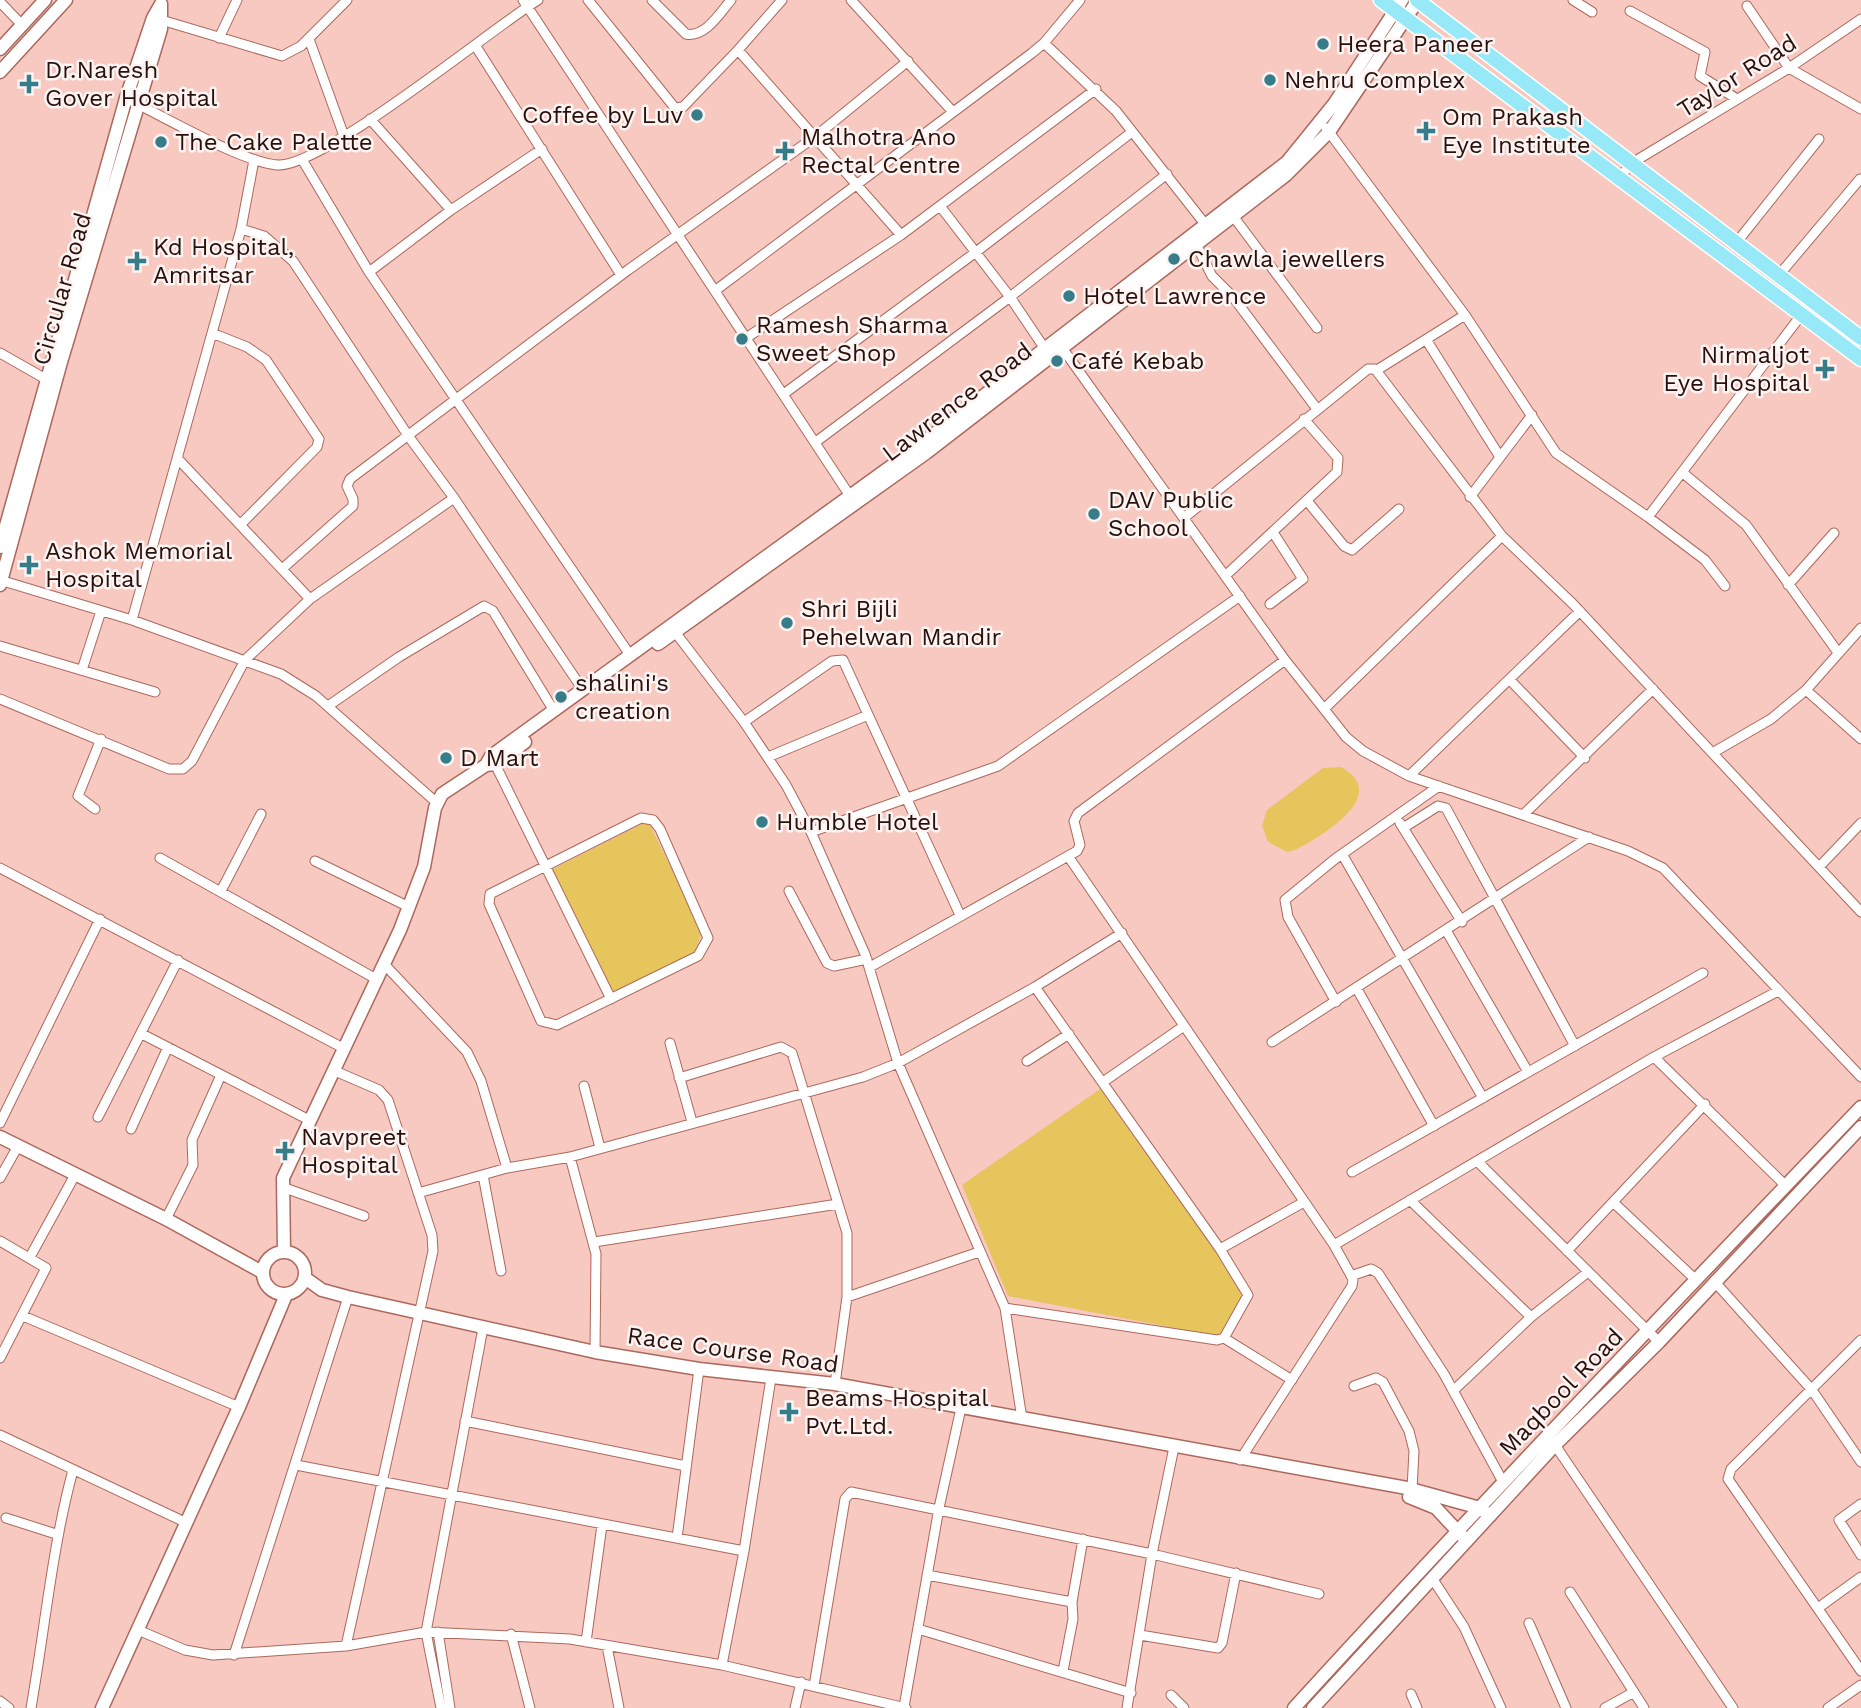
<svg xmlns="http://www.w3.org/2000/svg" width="1861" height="1708" viewBox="0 0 1861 1708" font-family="'Work Sans',sans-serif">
  <rect width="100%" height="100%" fill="#f7c9c0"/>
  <!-- green -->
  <path fill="#e7c55d" d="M1341,767C1392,795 1322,836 1295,850L1287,852L1268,842L1262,826L1267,810L1323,768Z
    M648,821L702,931L695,953L613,993L551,870Z
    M1100,1089L1245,1291L1221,1337L1008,1296L962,1185Z"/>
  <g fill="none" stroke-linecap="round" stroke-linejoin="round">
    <defs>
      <path id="street" d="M523,0L850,496
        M588,0L675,108L683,107L738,50
        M652,0L686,34C705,38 720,13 731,0
        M782,0L738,50L901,235
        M851,0L953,112
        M1573,0L1592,12
        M0,2L22,25
        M1747,6L1789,68L1861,109
        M1630,11L1705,52L1700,76L1737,99
        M158,19L282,56L301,46L347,0
        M219,38L237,0
        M309,39L344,136
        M1044,43L1116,111L1205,224
        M475,45L621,275
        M126,98C162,116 242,162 277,165C321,169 491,29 538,0
        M370,119L451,210
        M1326,128L1465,315L1556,453L1648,517L1802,314
        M303,161L369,272L630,655
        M1619,178L1632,163L1789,68L1861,19
        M940,206L1010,297L1045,349
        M1230,212L1317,328
        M241,229L264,236L293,261L409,437L454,498L583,690
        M1737,242L1819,139
        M1196,244L1212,276L1233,297L1317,409
        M369,272L451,210L542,149
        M1779,275L1860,179
        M716,290L1032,53L1044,43L1080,0
        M212,333L247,347L266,360L319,439L317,447L241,524
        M746,338L901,235L1096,89
        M1427,341L1500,457
        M1063,349L1285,660L1324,709L1346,737L1363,751L1409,776L1628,851L1663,868L1861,1077
        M0,353L51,382
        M1377,370L1465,315
        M785,393L976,252L1132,132
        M817,441L1010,297L1167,174
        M179,460L310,599
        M1683,473L1746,525L1837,651
        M1470,497L1532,415
        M1308,502L1344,546L1352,550L1399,509
        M1185,517L1368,369H1375L1502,536L1573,604L1861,912
        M1648,517L1705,560L1725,586
        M282,569L353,506V499L347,486L350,479L628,270L816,136L908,61
        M1225,576L1337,472L1338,458L1304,419
        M0,580L132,620L281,674L316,696L437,803
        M1788,585L1834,533
        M1270,604L1303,579L1274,534
        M132,620L241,229L254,160
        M675,632L744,722L786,785L811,832L865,954L898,1063L1005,1308L1022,1419
        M0,646L155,692
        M82,670L101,611
        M1510,680L1585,758
        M1806,690L1861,739
        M0,699L169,769H183L192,761L245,660L310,599L454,498
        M328,706L399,657L484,606L493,611L554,711
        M1324,709L1502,536
        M744,722L832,661L843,660L960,915
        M1714,752L1771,719L1806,690L1861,628
        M768,757L868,715
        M493,760L611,999
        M1409,776L1580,611
        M95,809L78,796L101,739
        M1523,815L1653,689
        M641,818L653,820L660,829L708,938L698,956L557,1025L541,1021L489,904L490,894Z
        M1400,823L1462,922
        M1403,828L1438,806L1446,808L1575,1046
        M811,832L998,766L1240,596
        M1342,854L1483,1098
        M1068,856L1334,1245
        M160,858L378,980
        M315,861L409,907
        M1819,867L1861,823
        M0,868L345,1049
        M221,891L261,814
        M789,891L827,963L834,966L867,959
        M1447,932L1528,1072
        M385,965L467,1052L481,1081L507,1168
        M870,967L1077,851L1080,845L1074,821L1078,813L1285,660
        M1357,989L1434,1126
        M1336,1002L1288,917L1285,900L1335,859L1439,786
        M142,1034L311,1121
        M1272,1042L1589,837
        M670,1043L692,1122
        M1654,1057L1786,1186
        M1027,1061L1069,1034
        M335,1071L379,1090L388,1100L432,1235L433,1251L346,1646
        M679,1078L781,1047L792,1053L847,1233V1297L835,1384
        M1103,1082L1184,1026
        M584,1086L600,1148
        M98,1117L178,960
        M0,1123L100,919
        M131,1129L168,1047
        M570,1157L596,1254L595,1352
        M1477,1161L1659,1342
        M1352,1172L1703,973
        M483,1175L501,1271
        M0,1178L18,1146
        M282,1187L364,1216
        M418,1193L507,1168L570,1157L863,1077L898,1063L1035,987L1122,933
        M1410,1200L1531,1317
        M1613,1202L1696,1280
        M166,1219L193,1165L192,1140L221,1075
        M0,1241L46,1268L0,1358
        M594,1242L838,1204
        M1220,1249L1304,1202
        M1567,1251L1705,1104
        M30,1257L75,1175
        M1351,1276L1371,1269L1378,1273L1444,1374L1503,1482
        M1714,1281L1812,1390L1861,1462
        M847,1297L979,1252
        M1005,1308L1217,1340L1224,1338L1248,1295L1220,1249L1035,987
        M23,1316L239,1407
        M1224,1338L1292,1380
        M1861,1340L1731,1469L1728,1479L1861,1671
        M1354,1386L1376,1378L1383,1382L1409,1431L1414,1451L1412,1489
        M1454,1390L1531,1317L1588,1272
        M465,1421L686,1466
        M0,1435L187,1523
        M1555,1445L1733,1708
        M1240,1460L1352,1286L1353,1279L1334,1245L1654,1057L1778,991
        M296,1465L744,1551
        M1861,1504L1839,1520L1861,1555
        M6,1518L56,1534
        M677,1538L699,1369
        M927,1575L1072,1602L1073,1619L1063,1671
        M1432,1578L1464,1627L1501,1708
        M1570,1592L1644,1708
        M1072,1602L1083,1539
        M1818,1608L1861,1577
        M1529,1623L1566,1708
        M918,1629L1131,1693
        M138,1630L185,1650L213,1655L346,1646L426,1632L570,1639L722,1665L906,1708
        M438,1632L450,1708
        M511,1634L530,1708
        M1140,1635L1218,1648L1222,1643L1236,1573
        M586,1642L602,1525
        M607,1646L619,1708
        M234,1655L348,1297
        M722,1665L744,1551L771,1378
        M814,1686L845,1499L851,1492L1152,1554L1319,1594
        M1411,1694L1417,1708
        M1171,1695L1184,1708
        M0,1701L9,1708
        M904,1707L939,1508L961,1408
        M31,1708C45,1628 52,1548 73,1470
        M441,1708L426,1632L483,1328
        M795,1708L801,1682
        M1127,1708L1152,1554L1174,1447
        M1605,1708L1634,1692
        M1828,1708L1861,1685"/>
      <path id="secondary" d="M0,49L45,0
        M0,72L66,0
        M0,547L126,98L153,18L161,4
        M0,585L61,362L161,29V5
        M658,644L926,453L1286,175L1329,132L1418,0
        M486,765L496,764L525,742
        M0,1137L166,1219L262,1272
        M263 1273a21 21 0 1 1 42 0a21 21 0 1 1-42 0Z
        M284,1252L283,1178L400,930L424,867L435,808L442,794L486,765L491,756L912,451L1287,162L1334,104L1402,0
        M305,1278L322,1290L348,1297L595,1352L699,1369L835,1384L1407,1488L1480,1508L1490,1516
        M1409,1497L1436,1508L1463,1537
        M102,1708L239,1407L286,1295
        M1294,1708C1480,1504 1671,1306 1861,1107
        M1313,1708L1555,1445L1659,1342L1861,1127"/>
      <path id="primary" d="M1381,0L1861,359
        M1417,0L1861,338"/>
    </defs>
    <!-- street casing -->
    <use href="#street" stroke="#ac685c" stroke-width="11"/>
    <!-- secondary casing -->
    <use href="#secondary" stroke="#ac685c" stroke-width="15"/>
    <!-- primary casing -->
    <use href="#primary" stroke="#fff" stroke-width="17"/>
    <!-- street -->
    <use href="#street" stroke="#fff" stroke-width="9"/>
    <!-- secondary -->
    <use href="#secondary" stroke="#fff" stroke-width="12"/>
    <!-- primary -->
    <use href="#primary" stroke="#97e9f8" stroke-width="14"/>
  </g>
  <!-- markers -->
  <g fill="#377d89" stroke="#fcf4f3" stroke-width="2.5">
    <circle cx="1323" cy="44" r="7"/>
    <circle cx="1270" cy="80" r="7"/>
    <path d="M25.5 73.5h7v7h7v7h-7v7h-7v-7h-7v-7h7z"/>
    <circle cx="697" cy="115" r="7"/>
    <path d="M1422.5 120.5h7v7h7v7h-7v7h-7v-7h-7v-7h7z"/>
    <circle cx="161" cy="142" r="7"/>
    <path d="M781.5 140.5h7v7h7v7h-7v7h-7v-7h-7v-7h7z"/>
    <circle cx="1174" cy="259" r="7"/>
    <path d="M133.5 250.5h7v7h7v7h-7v7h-7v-7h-7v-7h7z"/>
    <circle cx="1069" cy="296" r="7"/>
    <circle cx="742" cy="339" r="7"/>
    <circle cx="1057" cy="361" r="7"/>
    <path d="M1821.5 358.5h7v7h7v7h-7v7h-7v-7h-7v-7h7z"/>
    <circle cx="1094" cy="514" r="7"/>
    <path d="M25.5 554.5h7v7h7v7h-7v7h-7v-7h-7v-7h7z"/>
    <circle cx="787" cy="623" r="7"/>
    <circle cx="561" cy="697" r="7"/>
    <circle cx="446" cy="758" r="7"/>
    <circle cx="762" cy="822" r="7"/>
    <path d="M281.5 1140.5h7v7h7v7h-7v7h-7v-7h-7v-7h7z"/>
    <path d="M785.5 1401.5h7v7h7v7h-7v7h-7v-7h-7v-7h7z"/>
  </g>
  <g text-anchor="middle" stroke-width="5" stroke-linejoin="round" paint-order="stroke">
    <!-- poi labels -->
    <g font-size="24" fill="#2a100b" stroke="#fcf4f3" text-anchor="start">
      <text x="1337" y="52">Heera Paneer</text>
      <text x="45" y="78">Dr.Naresh<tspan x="45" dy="28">Gover Hospital</tspan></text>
      <text x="1284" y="88">Nehru Complex</text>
      <text x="683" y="123" text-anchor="end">Coffee by Luv</text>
      <text x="1442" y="125">Om Prakash<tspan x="1442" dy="28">Eye Institute</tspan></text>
      <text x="801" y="145">Malhotra Ano<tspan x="801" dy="28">Rectal Centre</tspan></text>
      <text x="175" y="150">The Cake Palette</text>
      <text x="153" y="255">Kd Hospital,<tspan x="153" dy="28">Amritsar</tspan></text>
      <text x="1188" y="267">Chawla jewellers</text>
      <text x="1083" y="304">Hotel Lawrence</text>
      <text x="756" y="333">Ramesh Sharma<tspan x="756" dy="28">Sweet Shop</tspan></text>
      <text x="1809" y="363" text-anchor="end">Nirmaljot<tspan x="1809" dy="28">Eye Hospital</tspan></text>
      <text x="1071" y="369">Café Kebab</text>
      <text x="1108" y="508">DAV Public<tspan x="1108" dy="28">School</tspan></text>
      <text x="45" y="559">Ashok Memorial<tspan x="45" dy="28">Hospital</tspan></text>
      <text x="801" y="617">Shri Bijli<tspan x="801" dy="28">Pehelwan Mandir</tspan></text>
      <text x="575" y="691">shalini's<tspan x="575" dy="28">creation</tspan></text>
      <text x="460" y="766">D Mart</text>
      <text x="776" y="830">Humble Hotel</text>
      <text x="301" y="1145">Navpreet<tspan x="301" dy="28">Hospital</tspan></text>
      <text x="805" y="1406">Beams Hospital<tspan x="805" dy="28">Pvt.Ltd.</tspan></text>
    </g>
    <!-- street labels -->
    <g font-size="24" fill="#2a100b" stroke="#fcf4f3">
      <text transform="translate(1737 76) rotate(-32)" y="8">Taylor Road</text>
      <text transform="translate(62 289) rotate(-74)" y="8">Circular Road</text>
      <text transform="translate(957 402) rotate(-37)" y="8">Lawrence Road</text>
      <text transform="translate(733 1350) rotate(8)" y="8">Race Course Road</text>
      <text transform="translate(1561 1392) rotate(-46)" y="8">Maqbool Road</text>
    </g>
  </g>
</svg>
